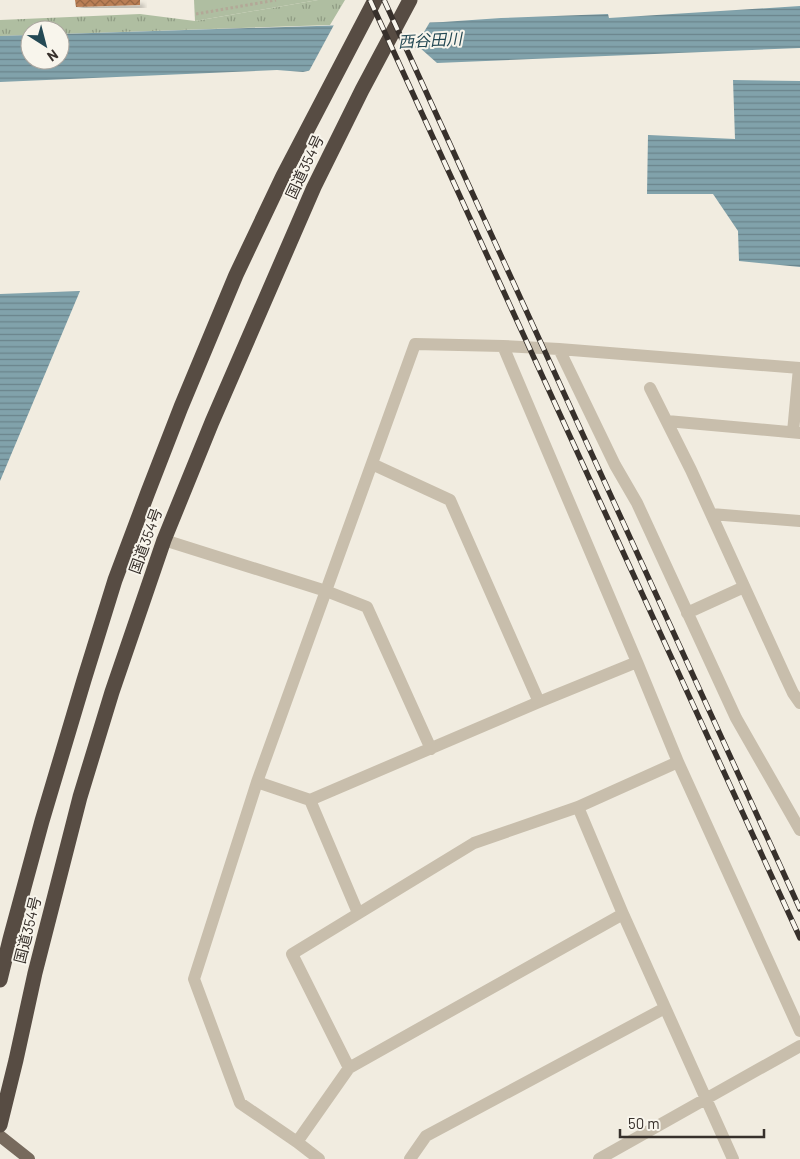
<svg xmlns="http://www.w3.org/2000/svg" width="800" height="1159" viewBox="0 0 800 1159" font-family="Barlow,'Noto Sans JP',sans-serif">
  <defs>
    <pattern id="grass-tufts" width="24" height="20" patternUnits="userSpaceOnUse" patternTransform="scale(1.25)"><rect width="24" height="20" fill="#afbea1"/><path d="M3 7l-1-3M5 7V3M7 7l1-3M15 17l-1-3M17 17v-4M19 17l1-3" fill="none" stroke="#8f9b83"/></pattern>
    <pattern id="water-rules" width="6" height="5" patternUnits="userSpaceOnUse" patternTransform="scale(1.25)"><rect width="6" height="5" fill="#81a2ab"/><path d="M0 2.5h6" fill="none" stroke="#6a848b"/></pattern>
    <pattern id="building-cross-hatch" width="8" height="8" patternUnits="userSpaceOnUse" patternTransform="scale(1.25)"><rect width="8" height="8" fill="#ba7e54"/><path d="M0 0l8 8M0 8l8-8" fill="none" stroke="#986846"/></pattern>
    <filter id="shadow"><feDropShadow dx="4.5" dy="4.5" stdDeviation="2.5" flood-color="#0004"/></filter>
  </defs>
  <rect width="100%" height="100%" fill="#f1ece0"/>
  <!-- grass -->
  <path fill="url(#grass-tufts)" d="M318,0H345L330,25L60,34V30H30V35L0,36V20L140,14L195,21Z"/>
  <!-- park -->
  <path fill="#afbea1" d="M194,0H318L195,21Z"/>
  <!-- water -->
  <path fill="url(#water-rules)" d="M800,6V48L437,63L419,47L303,72L277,70L0,82V36L30,35V60H60V34L443,22L501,18L608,14L609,18Z
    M733,80L800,81V267L739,261L738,231L713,194H647L648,135L735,139Z
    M80,291L0,481V294Z"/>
  <!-- pier -->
  <path fill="#f1ece0" d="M431,20L413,51L308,73L335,23Z"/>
  <!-- building -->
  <path fill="url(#building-cross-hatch)" filter="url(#shadow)" d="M75,0H140V5L76,7Z"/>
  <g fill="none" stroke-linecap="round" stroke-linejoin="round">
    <!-- path -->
    <path stroke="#b3a897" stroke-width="3" stroke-dasharray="2.5 2.5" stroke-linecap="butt" d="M196,14L276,0"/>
    <!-- street -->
    <path stroke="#c8beac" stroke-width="12" d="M503,346L559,349
      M800,368L559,349L615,465L637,503L736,718L800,830
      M650,388L691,470L785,676L793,693L800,703
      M667,421L800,433
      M793,432L799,368
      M372,464L450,500L539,702
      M711,514L800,521
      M164,540L326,591L367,607L431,749
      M687,613L744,587
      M257,782L310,800
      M358,913L310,800L539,702L637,662L678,762
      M623,914L733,1159
      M349,1068L292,954L474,843L578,807L678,762L800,1031
      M297,1142L240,1103L194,979L257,782L415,344L503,346L637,662
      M319,1159L297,1142L349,1068L623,914L578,807
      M410,1159L426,1136L665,1008
      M599,1159L800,1046"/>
    <!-- primary -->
    <path stroke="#776a5d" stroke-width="12" d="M0,1136L29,1159"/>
    <!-- highway -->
    <path stroke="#574c43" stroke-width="15" d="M0,980L10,939L42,821L84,680L115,580L148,492L181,407L236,275L283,176L375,0
      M0,1125L16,1060L35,973L80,797L112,692L164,540L212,422L314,187L362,90L410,0"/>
    <defs>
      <path id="rail" d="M370,0L800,938
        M384,0L800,909"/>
    </defs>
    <!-- rail casing -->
    <use href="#rail" stroke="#37302b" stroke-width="5.5"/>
    <!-- rail -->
    <use href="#rail" stroke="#f8f5ec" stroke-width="4" stroke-dasharray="11" stroke-linecap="butt"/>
  </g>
  <g text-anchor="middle" stroke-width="4" stroke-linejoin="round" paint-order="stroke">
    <!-- street labels -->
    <g font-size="15" fill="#37302b" stroke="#f8f5ec">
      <text transform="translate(305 167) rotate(-65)" y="5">国道354号</text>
      <text transform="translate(146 541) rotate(-70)" y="5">国道354号</text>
      <text transform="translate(28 930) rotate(-76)" y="5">国道354号</text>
    </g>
    <!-- water labels -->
    <g font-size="16" font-style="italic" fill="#244954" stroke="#f8f5ec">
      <text transform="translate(430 40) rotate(-3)" y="6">西谷田川</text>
    </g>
  </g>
  <!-- north arrow -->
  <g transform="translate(45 45) rotate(144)"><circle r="24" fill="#f8f5ec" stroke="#aba69f"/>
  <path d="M0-4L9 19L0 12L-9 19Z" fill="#244954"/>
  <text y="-8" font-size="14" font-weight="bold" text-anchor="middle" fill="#37302b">N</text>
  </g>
  <!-- scale -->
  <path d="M620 1129v8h144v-8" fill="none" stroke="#37302b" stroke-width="2.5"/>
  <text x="628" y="1129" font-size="15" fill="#37302b" stroke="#f8f5ec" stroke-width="4" paint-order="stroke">50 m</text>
</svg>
